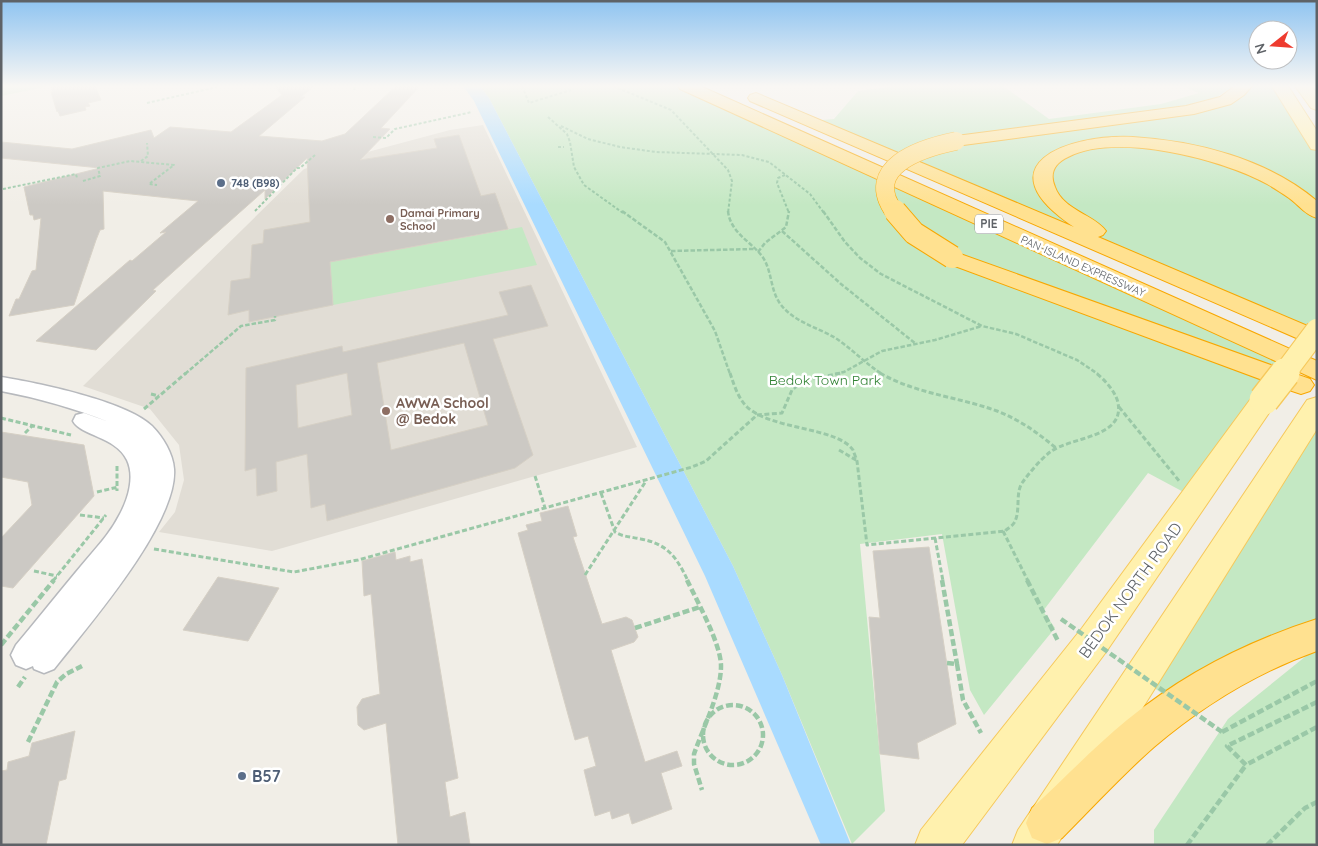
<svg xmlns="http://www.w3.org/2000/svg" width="1318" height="846" viewBox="0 0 1318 846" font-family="Quicksand,sans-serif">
  <rect width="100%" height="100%" fill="#f1eee7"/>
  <!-- education -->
  <path fill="#e1ddd5" d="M483,125L637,447L272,551L159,532L175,512L184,480L179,445L150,409L83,386L304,169L450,130Z"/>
  <!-- green -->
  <path fill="#c4e8c3" d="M1,86H45V87L1,96Z
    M480,86H678L882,180L923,244L1274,380L1191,496L1148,473L1043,611L1055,628L984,715L970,690L942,534L860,544L885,811L852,844L782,675L733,566L489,98Z
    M894,86H1003L1049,119L1161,104L1199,93L1182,86H1234L1214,99L1220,102L1244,86H1280L1317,145V329L1311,337L810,121L834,119L858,91Z
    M891,179L1292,359L1278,376L949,255L903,222Z
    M522,227L537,265L333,305L330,262Z
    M1317,408V635L1178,705L1142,679Z
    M1317,650V845H1154V830L1228,719L1311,652Z"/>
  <!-- water -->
  <path fill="#a9dbff" d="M463,86H480L489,98L733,566L782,675L851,845H821L705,576L474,101Z"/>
  <!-- building -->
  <path fill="#ccc9c4" stroke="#d6d0c5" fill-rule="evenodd" d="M51,86H95L101,100L88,103L90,106L85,107L86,110L60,116L58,111L57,112L51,92H53Z
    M275,86H314L301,97H305L259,136L322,141L345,134L396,86H420L381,128L390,129L360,160L437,148L434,139L459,135L481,196L495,193L508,229L330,262L333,305L249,322V310L228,315L231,281L250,278L252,245L263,243L264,230L310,222L307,158L265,199V190L194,253L153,290L156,291L96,350L36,341L130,260L132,261L166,232L160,233L198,201L103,191L104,229L100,230L96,240L74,305L9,316L16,299H19L32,271L36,270L41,218L34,220L33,215H30L24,187L100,168L1,158V142L72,149L151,130L154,138L170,127L231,132L282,95Z
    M531,285L548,326L493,339L533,455L515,468L327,521L325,504L311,508L307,454L276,462L277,491L257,496L256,468L245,471L246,368L342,346L343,352L508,315L499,292ZM464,343L488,425L391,450L377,363ZM347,373L352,415L298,428L296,385Z
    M1,432L84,445L94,496L13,588L1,586V538L32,505L28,482L1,477Z
    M568,506L577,536L573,537L602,624L626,617L632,620L638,637L634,642L611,650L645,762L677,751L682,766L661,773L672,809L632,824L629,813L612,819L610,811L595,816L584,770L596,766L588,736L575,740L518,533L528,530L526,525L542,521L540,513Z
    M929,547L956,724L917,743L919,759L880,754L869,617L880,618L873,551Z
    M395,552L396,560L410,556V562L422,559L458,778L445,782L450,817L465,812L470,845H398L386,723L364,730L358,725L357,707L362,699L380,694L371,594L364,596L362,561Z
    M218,577L279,588L248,641L183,630Z
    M75,731L66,779L59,781L46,845H1V771L7,770L8,762L29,756L32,743Z"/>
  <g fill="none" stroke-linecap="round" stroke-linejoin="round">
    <defs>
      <path id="minor" d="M1,377C38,383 126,401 152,426C163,437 173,454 174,469C178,523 88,626 54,669L44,673L34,669L33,666L26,669L16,665L11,655L16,645C38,619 59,592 81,566C95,549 110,534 120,514C128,499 135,477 127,460C115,436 81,436 73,421L76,415L84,413L109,422C74,408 38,398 1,391Z"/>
      <path id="primary" d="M1272,86H1288L1317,131V150L1311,149Z
        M1295,86H1311L1317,94V110L1311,108Z
        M1264,391L1273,393L1277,400L1273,407L1106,652L962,845H915L921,830L1082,628L1255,393Z
        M1317,397V429L1057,845H1012L1018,830L1307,400Z"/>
      <path id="motorway" d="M678,86H700L1317,361V380L680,89Z
        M1235,86H1252L1244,95L1231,104L1194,114L956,146L950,145L947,141L950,137L956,136L1186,106L1220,97Z
        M756,93L1074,227C982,166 1066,134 1133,137C1197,141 1267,159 1317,201V218C1305,215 1299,205 1289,198C1282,193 1274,188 1267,184C1222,159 1116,132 1068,157C1055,163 1049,173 1055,187C1063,210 1095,215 1106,231L1103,235L1098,237L1317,330V347L750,101L748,98L750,95Z
        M952,251L1310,379L1314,385L1310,391L1301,394L1292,391L944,262L941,257L944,252Z
        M1317,619V651C1258,672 1201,707 1154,747C1122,775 1092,808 1062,838L1047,844L1032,838L1026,823L1032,808C1064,779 1094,747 1127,720C1183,674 1248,641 1317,619Z"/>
    </defs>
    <!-- minor casing -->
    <use href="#minor" stroke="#b7b9bd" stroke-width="3"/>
    <!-- primary casing -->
    <use href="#primary" stroke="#f6c85b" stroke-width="2"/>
    <!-- motorway casing -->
    <use href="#motorway" stroke="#f8a700" stroke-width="2"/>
    <!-- path-far3 -->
    <path stroke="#9ac8a7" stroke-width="2" stroke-dasharray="3 2" stroke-linecap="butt" d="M522,86L529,103L571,90
      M613,86L671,110L728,170L732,181L728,213
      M354,90L355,86
      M147,103L217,87
      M548,117L567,134L570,142L574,167L584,185L623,213
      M561,126L588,139L620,147L656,152L742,155L769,162L810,194L824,213
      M373,137L386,138L395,129L472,112
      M558,147H564
      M141,161L148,156L147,143
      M785,175L778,178L777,183L789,213
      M83,181L100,176L98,168L130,161L174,165L149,184L157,185
      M3,189L76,174L77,178
      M255,211L297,168H300L315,155"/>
    <!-- path-far2 -->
    <path stroke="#9ac8a7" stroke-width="2.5" stroke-dasharray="4.5 2" stroke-linecap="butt" d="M622,211L665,242L715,331L730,374
      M728,211C730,232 750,241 762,256C772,270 770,288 779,302C792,322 818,327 837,339C853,350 866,364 882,374
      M823,211L845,242L860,258L881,274L982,326L1016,334L1077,360L1098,374
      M782,231L841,284L916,344
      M671,251L754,249
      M758,252L765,243L786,227L789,211
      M185,374L241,326L275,320V316
      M835,374L844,372L882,351L935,340L982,326"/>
    <!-- path-far1 -->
    <path stroke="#9ac8a7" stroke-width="3" stroke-dasharray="5 2.5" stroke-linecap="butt" d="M730,373C734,385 738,398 747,407C772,430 837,427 853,450C854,453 856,458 857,461L867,545L1005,531C1007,529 1012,526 1014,523C1021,512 1015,494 1022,483C1029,473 1041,459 1050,452C1070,437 1125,438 1118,403C1116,392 1104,379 1096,373
      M880,373C916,394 959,397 997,411C1020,420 1038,433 1056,448
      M151,394L159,396
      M1119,407L1180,482
      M144,409L186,373
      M1,418L71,435
      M25,433L32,426
      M839,450L856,460
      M117,466V491
      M535,476L546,511
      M97,492L118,487
      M601,493L615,532C623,537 632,537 641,539C668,544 677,558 688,581
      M80,515L104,518
      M1003,531L1028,581
      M935,538L943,581
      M154,549L294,572L358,560L692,467L706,461L757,415L782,413L792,390L803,381L841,373
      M34,571L57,576
      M585,575L646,481
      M53,581L106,515"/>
    <!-- path -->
    <path stroke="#9ac8a7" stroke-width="4.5" stroke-dasharray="7 3" stroke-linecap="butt" d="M687,580C697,601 721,644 721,666C721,693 703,728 694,754V764L702,790
      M942,580L957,664
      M1027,580L1058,641
      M635,628L700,607
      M1,645L54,580
      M947,663L957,664L963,700L981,733
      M18,687L25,677
      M1317,702L1227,746L1246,765L1317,727
      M703 735a30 30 0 1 1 60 0a30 30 0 1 1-60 0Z
      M1222,732L1317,681
      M28,742L57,682L66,674L82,666
      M1187,845L1246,765
      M1267,845L1305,808L1317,802"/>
    <!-- minor -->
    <use href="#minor" fill="#fff" fill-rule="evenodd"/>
    <!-- primary -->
    <use href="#primary" fill="#fff1ae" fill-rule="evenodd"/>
    <!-- motorway -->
    <use href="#motorway" fill="#ffe190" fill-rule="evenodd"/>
    <defs>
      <path id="primary-bridge-far1" d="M1284,374L1317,330"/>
      <path id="primary-bridge" d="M1264,400L1285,373"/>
      <path id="motorway-bridge-far1" d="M895,213C861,167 922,148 956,141"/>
      <path id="motorway-bridge" d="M895,211L914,233L952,257"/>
    </defs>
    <!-- primary-bridge-far1 casing -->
    <use href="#primary-bridge-far1" stroke="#f6c85b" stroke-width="24" stroke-linecap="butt"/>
    <!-- primary-bridge casing -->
    <use href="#primary-bridge" stroke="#f6c85b" stroke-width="32" stroke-linecap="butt"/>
    <!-- motorway-bridge-far1 casing -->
    <use href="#motorway-bridge-far1" stroke="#f8a700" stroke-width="19" stroke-linecap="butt"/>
    <!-- motorway-bridge casing -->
    <use href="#motorway-bridge" stroke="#f8a700" stroke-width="24" stroke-linecap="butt"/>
    <!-- path-bridge -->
    <path stroke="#9ac8a7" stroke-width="4.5" stroke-dasharray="7 3" stroke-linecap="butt" d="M1061,619L1222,732"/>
    <!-- primary-bridge-far1 -->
    <use href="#primary-bridge-far1" stroke="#fff1ae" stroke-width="22"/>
    <!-- primary-bridge -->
    <use href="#primary-bridge" stroke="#fff1ae" stroke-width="29"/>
    <!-- motorway-bridge-far1 -->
    <use href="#motorway-bridge-far1" stroke="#ffe190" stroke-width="18"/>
    <!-- motorway-bridge -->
    <use href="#motorway-bridge" stroke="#ffe190" stroke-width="22"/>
  </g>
  <!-- sky -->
  <linearGradient id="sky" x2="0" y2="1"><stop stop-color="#8fc4f1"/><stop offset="0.42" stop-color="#f9f7f4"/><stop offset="1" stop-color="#f9f7f4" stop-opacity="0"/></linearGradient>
  <rect width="1318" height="205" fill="url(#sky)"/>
  <!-- markers -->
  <g fill="#5c6f8a" stroke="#fff" stroke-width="2">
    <circle cx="221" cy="183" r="5"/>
    <circle cx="242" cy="776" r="5"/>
  </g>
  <g fill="#8d6e63" stroke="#fff" stroke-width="2">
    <circle cx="390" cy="219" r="5"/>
    <circle cx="386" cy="411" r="5"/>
  </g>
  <g text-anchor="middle" stroke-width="5" stroke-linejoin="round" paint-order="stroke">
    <!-- far-service labels -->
    <g font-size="11" font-weight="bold" fill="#4e5e75" stroke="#fff" text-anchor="start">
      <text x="231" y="187">748 (B98)</text>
    </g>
    <!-- far-education labels -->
    <g font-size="11" font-weight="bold" fill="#785e54" stroke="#fff" text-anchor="start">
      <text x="400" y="217">Damai Primary<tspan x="400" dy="13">School</tspan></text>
    </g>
    <!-- far-street labels -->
    <g font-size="11" fill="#5e6267" stroke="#fff">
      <text transform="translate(1083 266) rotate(24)" y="4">PAN-ISLAND EXPRESSWAY</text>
    </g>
    <!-- shield labels -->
    <rect fill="#fff" stroke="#8e9195" stroke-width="1" x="975" y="214.5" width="28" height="19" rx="4"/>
    <g font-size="12" font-weight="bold" fill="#5e6267">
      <text x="989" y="228">PIE</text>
    </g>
    <!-- park labels -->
    <g font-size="14" fill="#318234" stroke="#fff">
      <text x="825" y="385">Bedok Town Park</text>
    </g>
    <!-- education labels -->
    <g font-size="14" font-weight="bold" fill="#785e54" stroke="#fff" text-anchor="start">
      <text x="396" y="408">AWWA School<tspan x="396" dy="16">@ Bedok</tspan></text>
    </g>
    <!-- near-street labels -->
    <g font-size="16" fill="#5e6267" stroke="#fff">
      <text transform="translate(1130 590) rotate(-54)" y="6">BEDOK NORTH ROAD</text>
    </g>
    <!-- near-service labels -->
    <g font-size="16" font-weight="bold" fill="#4e5e75" stroke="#fff" text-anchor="start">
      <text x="252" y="782">B57</text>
    </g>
  </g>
  <!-- border -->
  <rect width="1318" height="846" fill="none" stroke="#5e6267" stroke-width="5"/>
  <!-- north arrow -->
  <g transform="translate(1273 45) rotate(253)"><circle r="24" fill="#ffffff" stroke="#bfc0c2"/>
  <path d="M0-4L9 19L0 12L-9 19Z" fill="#ee3b2f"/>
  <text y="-8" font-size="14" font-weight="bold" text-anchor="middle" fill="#5e6267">N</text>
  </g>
</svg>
